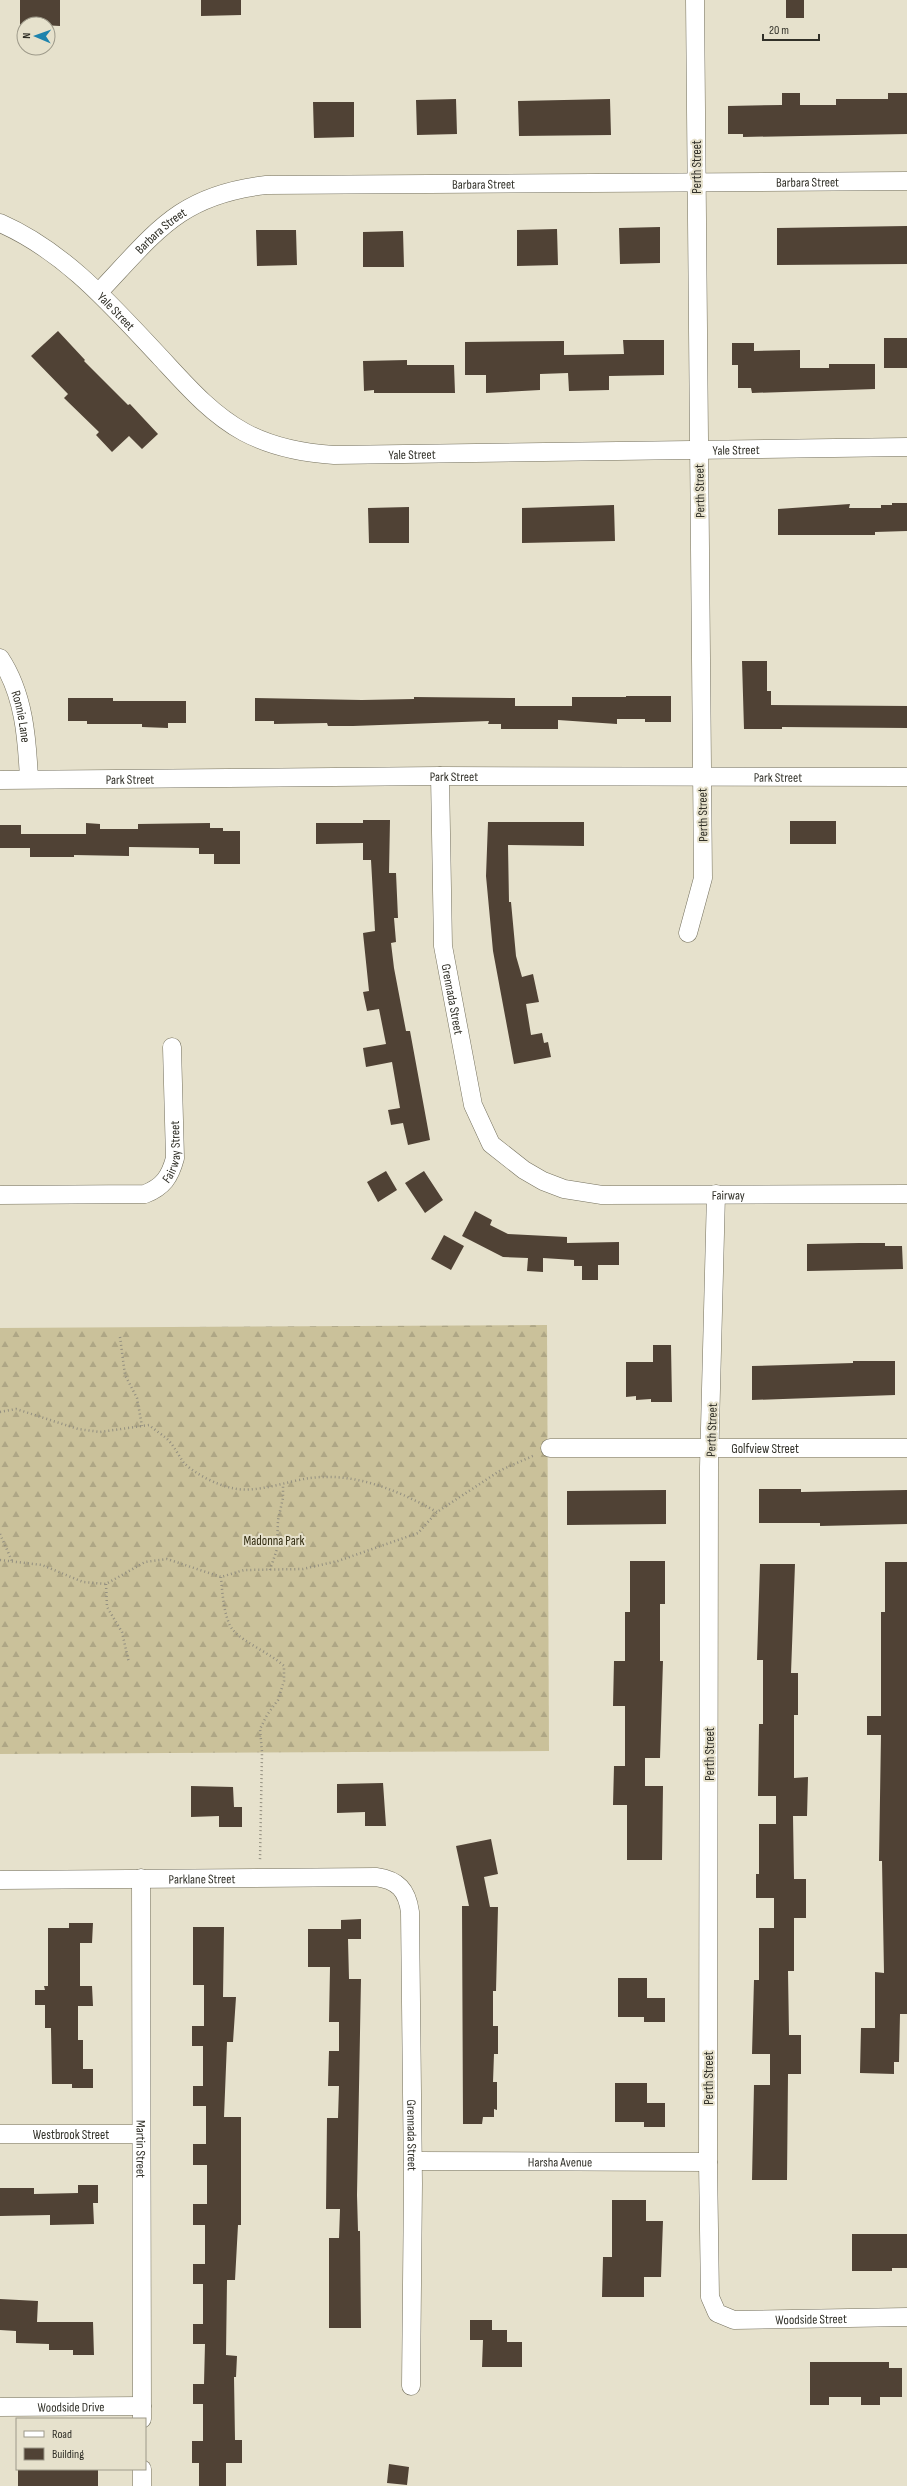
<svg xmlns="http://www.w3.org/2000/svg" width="907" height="2486" viewBox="0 0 907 2486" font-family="'Sofia Sans Condensed',sans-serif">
  <defs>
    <pattern id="forest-firs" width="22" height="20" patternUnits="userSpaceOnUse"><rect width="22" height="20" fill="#cac19a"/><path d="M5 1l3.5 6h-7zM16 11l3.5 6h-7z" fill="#aea685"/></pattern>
  </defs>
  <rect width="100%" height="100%" fill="#e6e1cc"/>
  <!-- forest -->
  <path fill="url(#forest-firs)" d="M547,1325L549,1751L0,1754V1328Z"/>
  <!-- building -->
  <path fill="#504235" d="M20,0H60V26L24,24V27H20Z
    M201,0H241V15L201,16Z
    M786,0H804V18H786Z
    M782,93H800V105H836V99H888V93H907V134L743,137V134H728V106L782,105Z
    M456,99L457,134L417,135L416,100Z
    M610,99L611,135L519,136L518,101Z
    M313,102H354V137L314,138Z
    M907,226V264L777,265V228Z
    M660,227V263L620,264L619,228Z
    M557,229L558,265L517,266V230Z
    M256,230H296L297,265L257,266Z
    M403,231L404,267H363V232Z
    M58,331L85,360L84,361L128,405L130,404L158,434L142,449L129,436L112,452L96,435L99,432L64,398L68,394L31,356Z
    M884,338H907V368H884Z
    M623,340H664V375L609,376V390L569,391L568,373L540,374V390L486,393V375H465V342L564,341V355L624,354Z
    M732,343H754V351L800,350V368H829V364H875V389L752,393L751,388H738V365H732Z
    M407,360V365H454L455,393H374V390L364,391L363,361Z
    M892,503H907V531L875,532V535H778V509L850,504L849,508H881V505H892Z
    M614,505L615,541L522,543V508Z
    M409,507V543H369L368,508Z
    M742,661H767V691H771V705L907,706V728L782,727V729H744Z
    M626,696H671V722H645V719H617V724L558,720V729H501V724H488L489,721L353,726H328L327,723L274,724V721H255V698L362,700L414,699V697L515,698V706H572V697H626Z
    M68,698H113V701H186V723H168V728L142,727V724H87V721H68Z
    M363,820H390L389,873H396L398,918H394L396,942L391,943L394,968L406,1031H410L430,1140L408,1145L403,1123L391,1125L388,1110L400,1108L392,1062L366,1067L363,1048L386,1044L379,1009L367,1011L363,992L369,991L363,933L375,931L371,860H363V843L316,844V823H363Z
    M790,821H836V844H790Z
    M488,822H584V846L508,845L509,902H511L516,956L522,977L533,974L539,1002L526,1004L531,1035L542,1033L544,1043L548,1042L551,1057L514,1064L493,951L486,876Z
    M86,823L100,824V829H138V824L210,823V828H223V831H240V864H214V854H199V848L129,847V856L74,855V857H30V848H0V825H21V834H86Z
    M386,1171L397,1190L378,1202L367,1182Z
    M424,1171L443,1200L425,1213L405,1183Z
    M475,1211L492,1220L490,1225L508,1234L567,1237V1243L619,1242V1265H598V1280H582V1266H574V1260L543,1258V1272L527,1271L528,1258L503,1257L462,1236Z
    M444,1235L464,1246L451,1270L431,1259Z
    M859,1243H885V1246H902L903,1269L807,1271V1244Z
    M653,1345H671L672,1402H651V1399L636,1400V1396L626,1397V1362H653Z
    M853,1361H895V1395L752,1400V1366L853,1363Z
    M759,1489H801V1492L907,1490V1524L820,1526V1523H759Z
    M666,1490V1524L567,1525V1491Z
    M630,1561H665V1604H660V1661H663L660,1758H645V1786H663L662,1860H627V1805H613L614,1766H625V1706H613L614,1661H625V1612H630Z
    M885,1562H907V2014H900L899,2062H894V2074L860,2073L861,2028H875V1972L884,1973L882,1861H879L881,1735H867V1716H881V1612H885Z
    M760,1564H795L791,1673H798V1715H794V1778L808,1777L807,1816H793L794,1879H806V1918H794V1971H788L789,2035H801V2074H788L787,2180H752L754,2085H770V2054H752L754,1980H759V1928H774V1898H756V1874H759V1824H776V1796H758L759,1724H763V1660H757Z
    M383,1783L386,1826H365V1812L337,1813V1784Z
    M191,1786L233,1787L234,1807H242V1827H219V1816L191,1817Z
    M491,1839L498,1874L484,1877L490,1907H498L496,1991H493V2026H498V2054H494L493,2082H497V2110L494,2109V2117H483L482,2124H463L462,1906H469L456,1846Z
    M361,1919V1939H348L349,1979H361L357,2195L358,2231H360L361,2328H329V2238H339L340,2209H326L327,2118H338L339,2086H328L329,2051H339V2022H329L330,1967H308V1929H341V1920Z
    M69,1923H93L92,1943H80V1986H92L93,2006H78V2040H83V2069H93V2088H72V2084H52L51,2028H45V2005H35V1990H45L44,1986H48V1928H69Z
    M193,1927H224L223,1997H236L233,2042H227L224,2117H241V2225H238L235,2280H227L226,2355L237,2356L236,2377H234L235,2440H242V2463H226V2486H199V2463H192V2441H203V2404H193V2384H204L205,2344H193V2324H203V2284H193V2264H205V2225H193V2204H207V2165H193V2144H206V2106H193V2086H203V2046H192V2026H204V1985H193Z
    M618,1978H647V1998H665V2022H644V2017H618Z
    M615,2083H647V2103H665V2127H644V2122H615Z
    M78,2185H98V2203H93L94,2224L50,2225V2215L0,2216V2188H34V2194L78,2193Z
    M612,2200H646V2221H663L661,2277H644V2297H602L603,2257H612Z
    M852,2234H907V2268H892V2271H852Z
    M0,2299L38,2301L37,2322H93L94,2355H73V2350H49V2344L16,2343V2331L0,2330Z
    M470,2320H492V2330H507V2342H522V2367H482L483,2340H470Z
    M810,2362H889V2368H902V2397H880V2405H861V2397H829V2405H810Z
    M389,2464L409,2467L407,2485L387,2483Z
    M18,2469H98V2486H18Z"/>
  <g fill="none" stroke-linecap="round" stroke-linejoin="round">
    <defs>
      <g id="street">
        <path id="s1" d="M0,223C66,252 112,306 161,358C186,385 211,414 244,432C272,447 303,453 334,455L907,447"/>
        <path id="s2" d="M99,292C156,232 179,195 266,185L907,181"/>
        <path id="s3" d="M0,658C24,694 27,738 29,779"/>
        <path id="s4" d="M440,776L443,946L473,1105L491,1144L524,1170L543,1181L564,1189L602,1195L907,1194"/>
        <path id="s5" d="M0,780L440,776L907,777"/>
        <path d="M688,933L703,878L695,0"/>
        <path id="s6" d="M716,1194L709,1467L708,2162L710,2297L717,2313L734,2320L907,2317"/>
        <path id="s7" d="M0,1195L145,1194C163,1187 170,1177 175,1158L172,1047"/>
        <path id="s8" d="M550,1448H907"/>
        <path id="s9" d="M141,1878L142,2419"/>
        <path id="s10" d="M0,1880L376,1877C398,1880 407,1890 410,1912L413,2183L411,2386"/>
        <path id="s11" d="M0,2134H141"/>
        <path id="s12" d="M413,2161L708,2162"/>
        <path id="s13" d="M0,2407L142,2406"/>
        <path d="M142,2486V2469"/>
      </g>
    </defs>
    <!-- street casing -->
    <use href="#street" stroke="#74705d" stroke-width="19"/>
    <!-- path -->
    <path stroke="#938f80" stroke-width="2.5" stroke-dasharray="1 3" stroke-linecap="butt" d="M120,1337L125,1375L137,1398L142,1426
      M0,1412L16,1409L78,1429L100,1432L149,1425C155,1430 161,1434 166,1438C174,1445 178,1455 184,1463C195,1474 217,1485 232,1488C256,1494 287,1481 310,1478C356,1472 399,1491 437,1512
      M0,1534L12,1561
      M0,1560L42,1565L83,1582L106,1584L145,1562L167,1559L221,1577L244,1570L303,1569L338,1561L418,1533L437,1512L501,1470L535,1455
      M270,1570L277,1549L278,1520L283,1498V1484
      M221,1577C222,1590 224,1620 233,1630C244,1643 270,1653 284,1666V1681L278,1700L267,1715L260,1729L262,1752L260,1861
      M106,1584L107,1607L122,1632L129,1663"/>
    <!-- street -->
    <use href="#street" stroke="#fff" stroke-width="18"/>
  </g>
  <g text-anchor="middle" stroke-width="4" stroke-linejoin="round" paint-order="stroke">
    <!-- street labels -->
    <g font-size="13" fill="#313028" stroke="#e6e1cc">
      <text transform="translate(696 167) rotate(-90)" y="5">Perth Street</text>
      <text dy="5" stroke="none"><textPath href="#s2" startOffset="746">Barbara Street</textPath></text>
      <text dy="5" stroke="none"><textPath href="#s2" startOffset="422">Barbara Street</textPath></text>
      <text dy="5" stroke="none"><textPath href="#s2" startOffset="87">Barbara Street</textPath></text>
      <text dy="5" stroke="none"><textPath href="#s1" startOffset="147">Yale Street</textPath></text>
      <text dy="5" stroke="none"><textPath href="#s1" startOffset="819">Yale Street</textPath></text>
      <text dy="5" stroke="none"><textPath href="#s1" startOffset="495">Yale Street</textPath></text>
      <text transform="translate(699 491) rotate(-91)" y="5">Perth Street</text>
      <text dy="5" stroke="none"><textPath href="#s3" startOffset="63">Ronnie Lane</textPath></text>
      <text dy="5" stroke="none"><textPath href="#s5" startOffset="454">Park Street</textPath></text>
      <text dy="5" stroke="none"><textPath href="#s5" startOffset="778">Park Street</textPath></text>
      <text dy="5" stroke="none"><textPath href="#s5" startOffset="130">Park Street</textPath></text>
      <text transform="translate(702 815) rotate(-91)" y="5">Perth Street</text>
      <text dy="5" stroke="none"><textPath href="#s4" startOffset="224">Grennada Street</textPath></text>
      <text dy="5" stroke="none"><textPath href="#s7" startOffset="200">Fairway Street</textPath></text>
      <text dy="5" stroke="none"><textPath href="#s4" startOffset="626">Fairway</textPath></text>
      <text transform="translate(711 1430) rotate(-88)" y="5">Perth Street</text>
      <text dy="5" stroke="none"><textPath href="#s8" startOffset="215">Golfview Street</textPath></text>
      <text transform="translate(709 1754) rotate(-90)" y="5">Perth Street</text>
      <text dy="5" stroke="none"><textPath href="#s10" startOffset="202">Parklane Street</textPath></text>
      <text transform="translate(708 2078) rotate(-90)" y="5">Perth Street</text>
      <text dy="5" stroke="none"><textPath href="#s11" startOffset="71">Westbrook Street</textPath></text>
      <text dy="5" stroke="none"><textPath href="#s10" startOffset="653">Grennada Street</textPath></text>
      <text dy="5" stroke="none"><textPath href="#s9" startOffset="271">Martin Street</textPath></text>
      <text dy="5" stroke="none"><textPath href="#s12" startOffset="147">Harsha Avenue</textPath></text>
      <text dy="5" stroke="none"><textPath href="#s6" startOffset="1216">Woodside Street</textPath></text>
      <text dy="5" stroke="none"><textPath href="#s13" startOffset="71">Woodside Drive</textPath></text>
    </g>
    <!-- park labels -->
    <g font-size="13" fill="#312b10" stroke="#e6e1cc">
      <text x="274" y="1545">Madonna Park</text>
    </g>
  </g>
  <!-- legend -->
  <rect x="16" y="2418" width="130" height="52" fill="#e6e1cc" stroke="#9e9a8a"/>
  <rect x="24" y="2431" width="20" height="6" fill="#ffffff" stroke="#9e9a8a"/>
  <text x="52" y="2438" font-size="12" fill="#313028">Road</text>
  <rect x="24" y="2448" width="20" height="12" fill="#504235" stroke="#9e9a8a"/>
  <text x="52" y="2458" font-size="12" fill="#313028">Building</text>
  <!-- north arrow -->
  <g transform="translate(36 36) rotate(272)"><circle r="19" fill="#e6e1cc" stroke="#9e9a8a"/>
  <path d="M0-3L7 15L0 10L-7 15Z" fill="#1d83ad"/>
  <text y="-6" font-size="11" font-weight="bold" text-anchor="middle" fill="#313028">N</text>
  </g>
  <!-- scale -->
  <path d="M763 34v6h56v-6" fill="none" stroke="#313028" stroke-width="2"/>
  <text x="769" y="34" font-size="12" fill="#313028" stroke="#e6e1cc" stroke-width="3" paint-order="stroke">20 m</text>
</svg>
